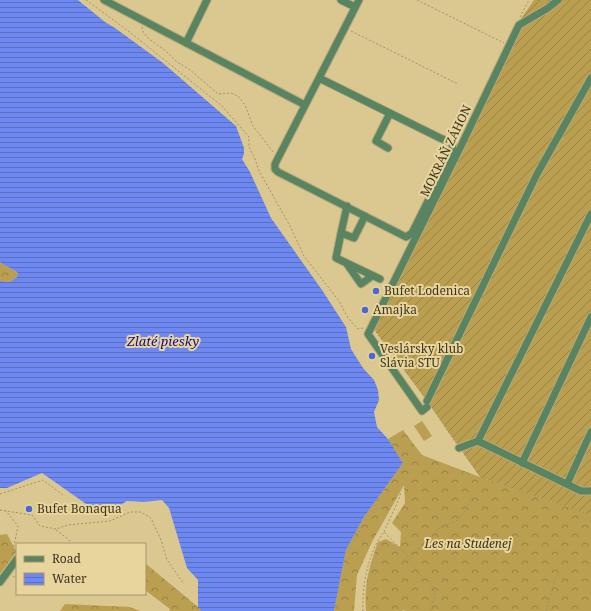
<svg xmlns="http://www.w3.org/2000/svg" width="591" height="611" viewBox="0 0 591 611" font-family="'Noto Serif',serif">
  <defs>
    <pattern id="forest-crowns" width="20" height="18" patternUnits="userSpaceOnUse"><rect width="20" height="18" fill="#ba9f50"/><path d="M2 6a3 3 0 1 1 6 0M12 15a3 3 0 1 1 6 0" fill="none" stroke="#998242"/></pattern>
    <pattern id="garden-furrows" width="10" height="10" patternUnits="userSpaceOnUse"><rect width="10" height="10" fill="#ba9f50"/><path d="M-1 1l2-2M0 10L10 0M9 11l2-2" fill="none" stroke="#998242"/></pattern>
    <pattern id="water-rules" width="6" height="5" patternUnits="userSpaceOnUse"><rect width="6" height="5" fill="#6d88f1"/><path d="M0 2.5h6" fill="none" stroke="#5b70c3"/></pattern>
  </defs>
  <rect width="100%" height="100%" fill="#dbc891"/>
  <!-- forest -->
  <path fill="url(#forest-crowns)" d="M0,262C6,267 12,268 18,273L17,277L10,282L0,281Z
    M403,430L422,455L480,477L591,515V611H406L403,610L402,611H366C364,584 369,567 378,542L386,539L400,547L401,532L392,523L405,503L404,485L372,542L357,575L354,611H334L346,550L364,517L403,463L388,439Z
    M7,534L17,553L16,552L0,574V535Z
    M145,563L198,607L201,611H169L170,609L145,590Z
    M65,604L130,607L140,611H60Z"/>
  <!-- garden -->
  <path fill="url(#garden-furrows)" d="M534,0H591V515L480,477L427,401L374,329L518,23Z"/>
  <!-- pitch -->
  <path fill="#ba9f50" d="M422,421L432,436L424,441L414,426Z"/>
  <!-- water -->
  <path fill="url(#water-rules)" d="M0,0H78L105,22L115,28L163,63L236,126L244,148V154L242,159L250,172L271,218L322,290L346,327L351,349L363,368L374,380L378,390L379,400L374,412L377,427L388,439L403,463L364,517L346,550L334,611H201L198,607V580L187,568L169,508L162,500L144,502L127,501L112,510L89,506L42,473L7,488H0V281L10,282L17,277L18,273C12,268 6,267 0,262Z"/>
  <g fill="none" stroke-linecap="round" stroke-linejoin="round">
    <defs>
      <path id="minor" d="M104,0L305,105
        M341,0L355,7
        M186,43L207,0
        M319,78L440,138L452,143L453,151L412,233L406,237L278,172L275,169V164L359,0
        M388,148L376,141L390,113
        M365,216L354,238L341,233L336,258L380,279
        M341,233L347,206
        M347,264L361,284L372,276
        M427,401L537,174L591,78
        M427,407L422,411L368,334L462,144L519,25L548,8L558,0
        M478,441L591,214
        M459,448L478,441L581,491H591
        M522,463L591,317
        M567,484L591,432
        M0,582L17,559"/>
    </defs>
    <!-- minor casing -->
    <use href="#minor" stroke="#b8a878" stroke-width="9"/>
    <!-- path -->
    <path stroke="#a19267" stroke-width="1" stroke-dasharray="2 2" stroke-linecap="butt" d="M86,0L127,30L222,106L249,137V147L255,159L259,171L290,226L304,256L339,301L348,318L358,329L363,328
      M417,0L504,43
      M520,17L529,0
      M142,27L143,32L149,39L166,51L177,62L189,69L218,94L231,93L238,96L245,105L253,126L274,153
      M351,31L458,84
      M376,332L423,395
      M433,409L456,443
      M464,454L481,477L591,515
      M0,494L43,480L63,495
      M0,510L32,515L40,526L56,529L68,525L110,521L130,512H141L151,518L161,540L167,560L184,584
      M5,510L18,526L13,550L15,554
      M56,530L67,538L72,544
      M384,532L398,501L401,492
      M410,558L440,527L456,521L465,511L472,497
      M13,576L17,579
      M363,611C362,586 368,552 384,532L406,554L418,572L432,586L436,593L430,611
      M546,611L556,577L561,572"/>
    <!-- minor -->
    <use href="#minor" stroke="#588462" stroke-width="7"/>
  </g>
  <!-- markers -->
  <g fill="#4c65d9" stroke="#e8d59d" stroke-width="1.5">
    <circle cx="376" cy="291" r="4"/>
    <circle cx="365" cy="310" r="4"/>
    <circle cx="372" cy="356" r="4"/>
    <circle cx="29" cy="509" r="4"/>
  </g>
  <g text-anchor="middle" stroke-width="4" stroke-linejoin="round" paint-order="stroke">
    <!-- street labels -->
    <g font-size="12" fill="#3e361f" stroke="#e8d59d">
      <text transform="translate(446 151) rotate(-64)" y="4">MOKRÁŇ ZÁHON</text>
    </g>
    <!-- poi labels -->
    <g font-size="12" fill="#3e361f" stroke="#e8d59d" text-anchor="start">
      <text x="384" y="295">Bufet Lodenica</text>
      <text x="373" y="314">Amajka</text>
      <text x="380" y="353">Veslársky klub<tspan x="380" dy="14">Slávia STU</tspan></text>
      <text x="37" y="513">Bufet Bonaqua</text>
    </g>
    <!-- park labels -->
    <g font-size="12" font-style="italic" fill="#3a321b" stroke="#e8d59d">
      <text x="468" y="548">Les na Studenej</text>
    </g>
    <!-- water labels -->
    <g font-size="13" font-style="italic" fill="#180a8c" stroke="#e8d59d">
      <text x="163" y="346">Zlaté piesky</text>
    </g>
  </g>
  <!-- legend -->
  <rect x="16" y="543" width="130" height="52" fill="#e8d59d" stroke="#a4956b"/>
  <rect x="24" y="556" width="20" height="6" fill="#588462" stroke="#a4956b"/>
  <text x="52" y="563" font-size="12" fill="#3e361f">Road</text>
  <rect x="24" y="573" width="20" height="12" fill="url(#water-rules)" stroke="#a4956b"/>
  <text x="52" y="583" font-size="12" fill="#3e361f">Water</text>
</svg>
